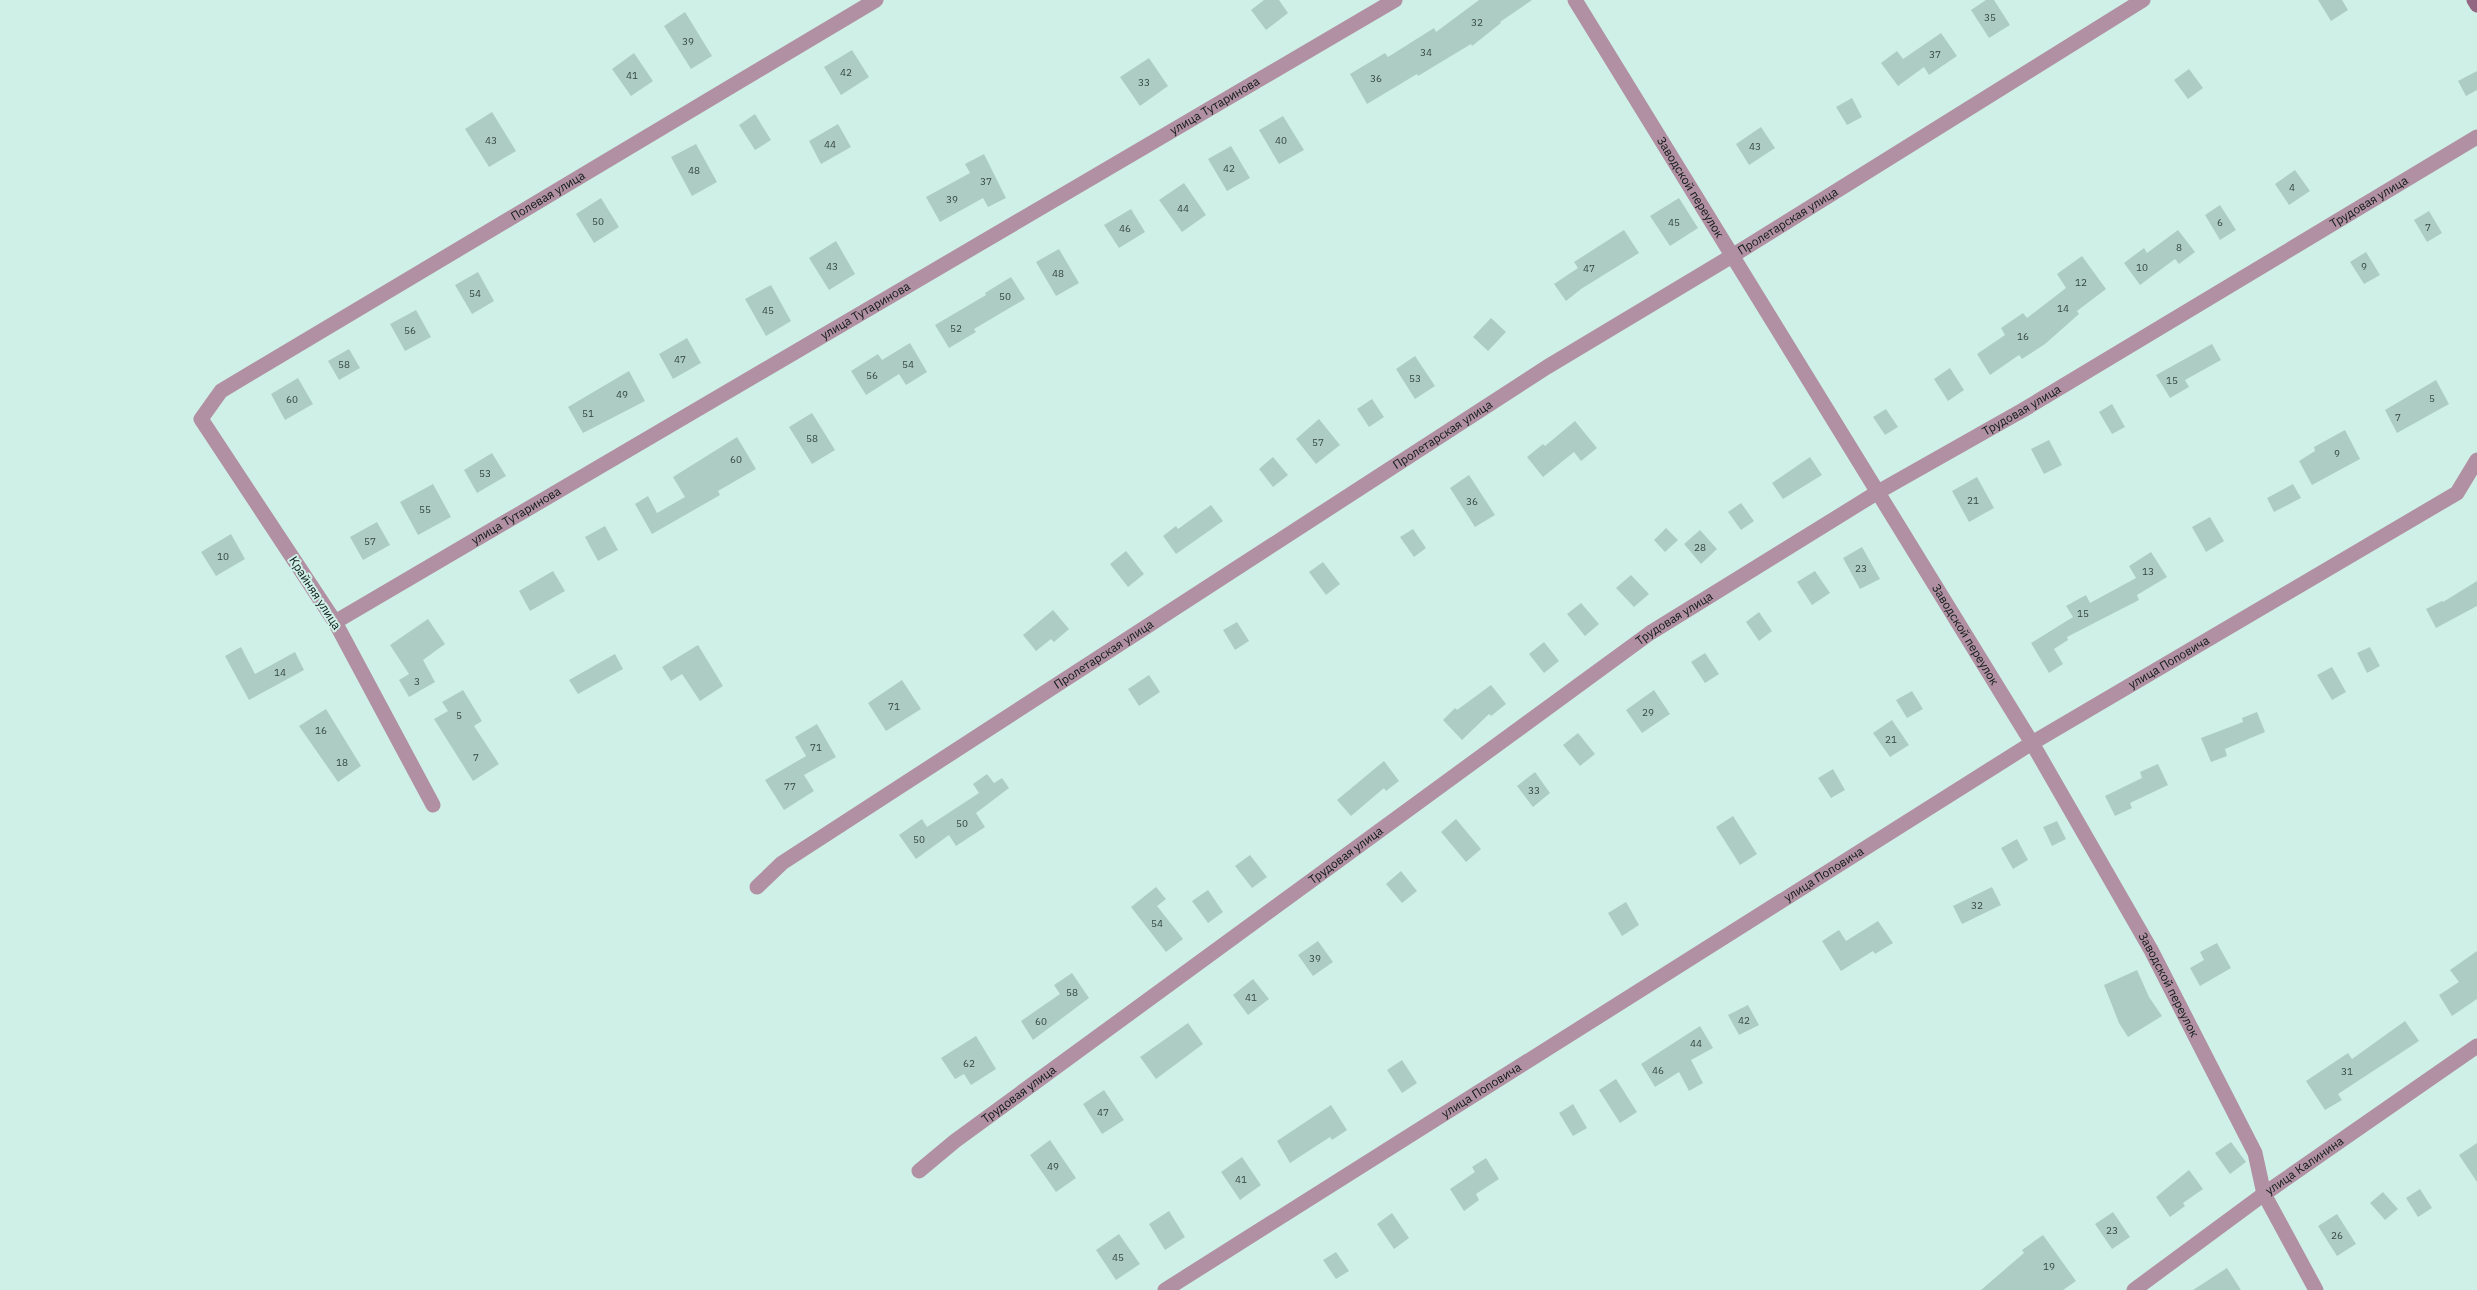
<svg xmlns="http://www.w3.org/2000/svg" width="2477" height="1290" viewBox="0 0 2477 1290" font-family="'IBM Plex Sans',sans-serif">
  <rect width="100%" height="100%" fill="#cff0e7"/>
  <!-- building -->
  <path fill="#adcdc4" d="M1264,0H1279L1288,13L1266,30L1251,10Z
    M1479,0H1532L1500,22L1501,23L1472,46L1471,44L1418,76L1417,74L1367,104L1350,74L1385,53L1388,57L1434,28L1436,32Z
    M1986,0H1994L2010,25L1989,38L1971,10Z
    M2318,0H2342L2348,10L2331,21Z
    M685,12L712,56L691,69L664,26Z
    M1941,33L1957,56L1929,75L1924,67L1898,86L1881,63L1897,51L1903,59Z
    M852,50L869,77L841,95L824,67Z
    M634,53L653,81L631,96L612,69Z
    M1149,58L1168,86L1140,106L1120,77Z
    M2189,69L2203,88L2188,99L2174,80Z
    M2477,71V90L2466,96L2458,81Z
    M1852,98L1862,117L1847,125L1836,107Z
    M492,112L516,151L489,167L465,129Z
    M755,114L771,140L755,150L739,125Z
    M1283,116L1304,150L1279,164L1259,130Z
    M838,124L851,147L821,164L809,141Z
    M1761,127L1775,148L1749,165L1736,144Z
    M696,144L717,182L692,196L671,157Z
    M1231,146L1250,178L1227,191L1208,159Z
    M984,154L1006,198L988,207L983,198L940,222L926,197L970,173L965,164Z
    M2295,170L2310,191L2289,205L2275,184Z
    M1184,183L1206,215L1182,232L1159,200Z
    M601,198L619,227L594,243L576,214Z
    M1679,198L1698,228L1670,246L1650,216Z
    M2220,205L2236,230L2220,240L2205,215Z
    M1131,209L1145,232L1119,248L1104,225Z
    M2429,211L2442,233L2427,242L2414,220Z
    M1624,230L1639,253L1581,289L1566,301L1554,284L1578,268L1574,262Z
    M2178,230L2195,252L2179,264L2175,259L2140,285L2124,263L2144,248L2147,253Z
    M836,241L855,274L829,290L809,258Z
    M1059,249L1079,283L1056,296L1036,262Z
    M2366,252L2380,275L2364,284L2350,262Z
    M2082,256L2106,289L2077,311L2079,314L2045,344L2022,359L2019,355L1990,375L1977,354L2005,335L2001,328L2023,313L2027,318L2066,288L2057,274Z
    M478,272L494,301L472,314L455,285Z
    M1011,277L1025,299L974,329L976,332L949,348L935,325L986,295L985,293Z
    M771,285L791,321L766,336L745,299Z
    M416,310L431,337L405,351L390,324Z
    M1491,318L1506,332L1488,351L1473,337Z
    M687,338L701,363L673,379L659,354Z
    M910,343L927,372L906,385L899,374L866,395L851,371L878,354L882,360Z
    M2212,344L2221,360L2185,380L2189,387L2170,398L2156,375Z
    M349,349L360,368L339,380L328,361Z
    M1415,356L1435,386L1415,399L1396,369Z
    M1950,368L1964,390L1948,401L1934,379Z
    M629,371L645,401L583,433L568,407Z
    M298,378L313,404L285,420L271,394Z
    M2436,380L2449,404L2397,433L2385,410Z
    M1372,399L1384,417L1369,427L1357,409Z
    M2112,404L2125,427L2112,434L2099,412Z
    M1886,409L1898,427L1885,435L1873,417Z
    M812,413L835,450L812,464L789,427Z
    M1319,419L1340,445L1316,464L1296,439Z
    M1575,421L1597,448L1581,461L1574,452L1543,477L1527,457L1543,444L1545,446Z
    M2345,430L2360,459L2312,485L2299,461L2315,451L2314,447Z
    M737,437L756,469L718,491L720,495L652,534L635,504L648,496L657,513L685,497L673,477Z
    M2049,440L2062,465L2044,474L2031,449Z
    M492,453L506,476L477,493L464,470Z
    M1273,457L1288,475L1273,487L1259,469Z
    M1810,457L1822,475L1783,499L1772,483Z
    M1469,475L1495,515L1475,527L1450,488Z
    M1977,477L1994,508L1969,522L1952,491Z
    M433,484L451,517L418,535L400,502Z
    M2293,484L2301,498L2274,512L2267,498Z
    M1741,503L1754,521L1741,530L1728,512Z
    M1211,505L1223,521L1176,554L1163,536L1176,526L1178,529Z
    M2210,517L2224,541L2206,552L2192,527Z
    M377,522L390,545L363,560L350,537Z
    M605,526L618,550L598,561L585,537Z
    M1666,528L1678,540L1665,552L1654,540Z
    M1413,529L1426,548L1414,557L1400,537Z
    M1700,530L1717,549L1701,564L1684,544Z
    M231,534L245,559L216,576L201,552Z
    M1862,547L1880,579L1860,589L1843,558Z
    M1126,551L1144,574L1128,587L1110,564Z
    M2151,552L2167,577L2137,595L2139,600L2067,637L2068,640L2054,649L2063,664L2049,673L2031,643L2073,617L2066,606L2086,595L2090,603L2136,578L2129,566Z
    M1323,562L1340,584L1326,595L1309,572Z
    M553,571L565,591L530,611L519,591Z
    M1815,571L1830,593L1812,605L1797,582Z
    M1631,575L1649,594L1634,607L1616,588Z
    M2477,581V606L2436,628L2426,609L2442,601L2443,602Z
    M1581,603L1599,624L1585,636L1567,614Z
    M1053,610L1069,629L1054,642L1051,639L1036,651L1023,635Z
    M1759,612L1772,631L1759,641L1746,622Z
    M428,619L445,644L423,660L435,682L409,697L399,680L409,674L390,645Z
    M1237,622L1249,641L1235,650L1223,630Z
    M1544,642L1559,661L1544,673L1529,654Z
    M698,645L723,686L700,701L682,674L671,681L662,667Z
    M241,647L255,674L295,652L304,670L249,700L225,656Z
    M2370,647L2380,666L2367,673L2357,653Z
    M1705,653L1719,674L1705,683L1691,662Z
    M615,654L623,669L578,694L569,680Z
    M2332,667L2346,692L2332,700L2317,675Z
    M1149,675L1160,692L1139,706L1128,689Z
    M902,680L921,709L886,731L868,703Z
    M1491,685L1506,704L1491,716L1489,714L1462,740L1443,720L1455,708L1457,710Z
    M463,690L482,721L474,726L499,764L473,781L434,719L448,711L442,702Z
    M1654,690L1670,714L1642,733L1626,710Z
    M1912,691L1923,709L1907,718L1896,700Z
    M326,709L361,766L338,782L299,726Z
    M2257,712L2265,732L2225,749L2227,756L2211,762L2201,738L2243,722L2242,718Z
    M1892,720L1909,745L1890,757L1873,733Z
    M817,724L836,757L804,775L814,791L784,810L765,780L806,756L795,737Z
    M1578,733L1595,754L1580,766L1563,745Z
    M1384,761L1399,781L1386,791L1384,788L1351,816L1337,800Z
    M2158,764L2168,785L2130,803L2132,808L2115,816L2105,796L2142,778L2140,772Z
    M1833,769L1845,790L1831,798L1818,778Z
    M1535,772L1550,793L1533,807L1517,786Z
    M987,774L994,783L1002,778L1009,788L976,813L985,827L956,846L949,835L916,859L899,835L922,819L927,827L979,793L973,784Z
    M1733,816L1757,854L1740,865L1716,827Z
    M1456,819L1481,849L1466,862L1441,832Z
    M2057,821L2066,839L2052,846L2043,827Z
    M2017,839L2028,860L2013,869L2001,848Z
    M1250,855L1267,877L1252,888L1235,866Z
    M1401,871L1417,891L1402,903L1386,884Z
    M1156,887L1166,899L1157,906L1183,939L1166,952L1131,907Z
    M1992,887L2001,905L1962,924L1953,906Z
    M1208,890L1223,912L1208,923L1192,901Z
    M1626,902L1639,925L1622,936L1608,913Z
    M1878,921L1893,943L1875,954L1873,951L1841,971L1822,941L1839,930L1846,941Z
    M1318,941L1333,962L1313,976L1298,955Z
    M2217,943L2231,968L2200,986L2190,968L2204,960L2200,952Z
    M2477,951V999L2452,1016L2439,995L2459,982L2450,970Z
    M2137,970L2149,997L2162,1016L2128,1037L2119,1023L2104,985Z
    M1072,973L1089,998L1033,1040L1021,1021L1060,994L1054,985Z
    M1253,979L1269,999L1248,1015L1233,995Z
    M1748,1005L1759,1025L1739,1035L1728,1015Z
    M2405,1021L2419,1041L2338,1094L2342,1100L2325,1110L2306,1081L2348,1053L2352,1059Z
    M1188,1023L1203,1044L1156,1079L1140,1057Z
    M1700,1026L1713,1048L1691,1060L1703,1083L1689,1091L1679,1072L1655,1087L1641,1064Z
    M976,1036L996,1069L971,1085L964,1074L955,1079L941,1058Z
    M1402,1060L1417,1083L1402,1093L1387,1070Z
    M1616,1079L1637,1112L1620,1123L1599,1090Z
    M1104,1090L1124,1120L1102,1134L1083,1104Z
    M1573,1104L1587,1128L1573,1136L1559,1113Z
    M1331,1105L1347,1130L1332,1140L1330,1137L1290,1163L1277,1141Z
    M1050,1140L1076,1178L1056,1192L1030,1155Z
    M2231,1142L2246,1162L2230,1174L2215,1153Z
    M2477,1143V1182L2459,1155Z
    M1242,1157L1261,1185L1240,1200L1221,1172Z
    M1486,1158L1499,1179L1476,1194L1479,1200L1464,1211L1450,1189L1475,1172L1472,1167Z
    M2189,1170L2203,1189L2183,1203L2185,1206L2170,1217L2156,1197Z
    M2420,1189L2432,1208L2418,1217L2406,1198Z
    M2383,1192L2398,1209L2385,1220L2370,1203Z
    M1169,1211L1185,1237L1165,1250L1149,1224Z
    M2113,1212L2130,1237L2112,1249L2095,1224Z
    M1392,1213L1409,1238L1394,1249L1377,1224Z
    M2337,1214L2356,1244L2337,1256L2318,1226Z
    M1119,1234L1140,1264L1116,1280L1096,1250Z
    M2043,1235L2076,1281L2063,1290H1981L2024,1253L2022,1250Z
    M1336,1252L1349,1271L1336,1279L1323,1260Z
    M2227,1268L2241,1290H2193Z"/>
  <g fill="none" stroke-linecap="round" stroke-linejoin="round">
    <!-- street -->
    <g stroke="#b090a2" stroke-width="15">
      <path id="s1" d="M1575,0L2032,743L2151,950L2255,1153L2264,1194L2316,1290"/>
      <path id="s2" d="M335,622L1395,0"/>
      <path id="s3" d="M433,805L335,622L201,419L221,391L876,0"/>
      <path id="s4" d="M757,887L782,863L1547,367L1732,256L2143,0"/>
      <path id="s5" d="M919,1171L955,1141L1650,633L1878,492L2023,410L2477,137"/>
      <path id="s6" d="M1165,1290L2032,743L2457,493L2477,460"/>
      <path id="s7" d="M2134,1290L2264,1194L2477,1046"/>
    </g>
    <!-- secondary -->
    <path stroke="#936681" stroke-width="15" d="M2474,0L2477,5"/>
  </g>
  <g text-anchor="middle" stroke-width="4" stroke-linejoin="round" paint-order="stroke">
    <!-- number labels -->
    <g font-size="10" fill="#364742">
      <text x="1990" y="21">35</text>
      <text x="1477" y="26">32</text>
      <text x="688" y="45">39</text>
      <text x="1426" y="56">34</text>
      <text x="1935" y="58">37</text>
      <text x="846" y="76">42</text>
      <text x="632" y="79">41</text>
      <text x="1376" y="82">36</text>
      <text x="1144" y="86">33</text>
      <text x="491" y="144">43</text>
      <text x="1281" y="144">40</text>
      <text x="830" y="148">44</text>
      <text x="1755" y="150">43</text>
      <text x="1229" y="172">42</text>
      <text x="694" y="174">48</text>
      <text x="986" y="185">37</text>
      <text x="2292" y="191">4</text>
      <text x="952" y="203">39</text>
      <text x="1183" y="212">44</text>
      <text x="598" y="225">50</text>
      <text x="1674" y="226">45</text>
      <text x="2220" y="226">6</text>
      <text x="2428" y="231">7</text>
      <text x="1125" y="232">46</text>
      <text x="2179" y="251">8</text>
      <text x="832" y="270">43</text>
      <text x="2364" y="270">9</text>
      <text x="2142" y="271">10</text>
      <text x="1589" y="272">47</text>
      <text x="1058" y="277">48</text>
      <text x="2081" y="286">12</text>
      <text x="475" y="297">54</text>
      <text x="1005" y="300">50</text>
      <text x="2063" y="312">14</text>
      <text x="768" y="314">45</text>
      <text x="956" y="332">52</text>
      <text x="410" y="334">56</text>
      <text x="2023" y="340">16</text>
      <text x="680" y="363">47</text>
      <text x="344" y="368">58</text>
      <text x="908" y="368">54</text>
      <text x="872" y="379">56</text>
      <text x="1415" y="382">53</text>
      <text x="2172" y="384">15</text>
      <text x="622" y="398">49</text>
      <text x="2432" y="402">5</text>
      <text x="292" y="403">60</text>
      <text x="588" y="417">51</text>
      <text x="2398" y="421">7</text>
      <text x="812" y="442">58</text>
      <text x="1318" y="446">57</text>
      <text x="2337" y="457">9</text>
      <text x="736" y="463">60</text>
      <text x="485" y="477">53</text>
      <text x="1973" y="504">21</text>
      <text x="1472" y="505">36</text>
      <text x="425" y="513">55</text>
      <text x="370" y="545">57</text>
      <text x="1700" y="551">28</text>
      <text x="223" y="560">10</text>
      <text x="1861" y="572">23</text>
      <text x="2148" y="575">13</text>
      <text x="2083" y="617">15</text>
      <text x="280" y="676">14</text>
      <text x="417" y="685">3</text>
      <text x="894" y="710">71</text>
      <text x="1648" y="716">29</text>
      <text x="459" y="719">5</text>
      <text x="321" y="734">16</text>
      <text x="1891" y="743">21</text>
      <text x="816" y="751">71</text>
      <text x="476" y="761">7</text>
      <text x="342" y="766">18</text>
      <text x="790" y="790">77</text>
      <text x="1534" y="794">33</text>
      <text x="962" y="827">50</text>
      <text x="919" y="843">50</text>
      <text x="1977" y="909">32</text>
      <text x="1157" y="927">54</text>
      <text x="1315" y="962">39</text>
      <text x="1072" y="996">58</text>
      <text x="1251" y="1001">41</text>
      <text x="1744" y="1024">42</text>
      <text x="1041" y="1025">60</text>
      <text x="1696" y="1047">44</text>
      <text x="969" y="1067">62</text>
      <text x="1658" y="1074">46</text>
      <text x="2347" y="1075">31</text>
      <text x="1103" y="1116">47</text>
      <text x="1053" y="1170">49</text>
      <text x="1241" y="1183">41</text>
      <text x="2112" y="1234">23</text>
      <text x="2337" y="1239">26</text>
      <text x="1118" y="1261">45</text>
      <text x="2049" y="1270">19</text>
    </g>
    <!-- street labels -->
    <g font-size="12" fill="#0e1a17" stroke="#cff0e7">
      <text dy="4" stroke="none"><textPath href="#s2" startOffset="1020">улица Тутаринова</textPath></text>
      <text dy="4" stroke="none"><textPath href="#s1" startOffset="220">Заводской переулок</textPath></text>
      <text dy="4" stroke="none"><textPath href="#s3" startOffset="866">Полевая улица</textPath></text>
      <text dy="4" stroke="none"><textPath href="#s5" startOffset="1746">Трудовая улица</textPath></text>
      <text dy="4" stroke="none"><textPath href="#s4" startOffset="1228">Пролетарская улица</textPath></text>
      <text dy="4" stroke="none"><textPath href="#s2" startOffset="615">улица Тутаринова</textPath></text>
      <text dy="4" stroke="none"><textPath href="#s5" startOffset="1341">Трудовая улица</textPath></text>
      <text dy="4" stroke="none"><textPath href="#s4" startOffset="822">Пролетарская улица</textPath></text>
      <text dy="4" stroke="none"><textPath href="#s2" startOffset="210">улица Тутаринова</textPath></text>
      <text transform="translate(315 593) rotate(57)" y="4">Крайняя улица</text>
      <text dy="4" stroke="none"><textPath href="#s5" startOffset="936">Трудовая улица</textPath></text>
      <text dy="4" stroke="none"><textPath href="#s1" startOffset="745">Заводской переулок</textPath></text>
      <text dy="4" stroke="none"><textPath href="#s4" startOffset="418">Пролетарская улица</textPath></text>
      <text dy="4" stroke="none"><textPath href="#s6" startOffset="1184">улица Поповича</textPath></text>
      <text dy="4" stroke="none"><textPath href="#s5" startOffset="531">Трудовая улица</textPath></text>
      <text dy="4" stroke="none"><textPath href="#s6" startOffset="779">улица Поповича</textPath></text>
      <text dy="4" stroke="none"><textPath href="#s1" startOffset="1150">Заводской переулок</textPath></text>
      <text dy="4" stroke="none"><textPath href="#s6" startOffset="374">улица Поповича</textPath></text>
      <text dy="4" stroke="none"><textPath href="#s5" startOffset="126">Трудовая улица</textPath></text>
      <text dy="4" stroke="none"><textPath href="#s7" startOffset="211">улица Калинина</textPath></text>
    </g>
  </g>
</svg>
